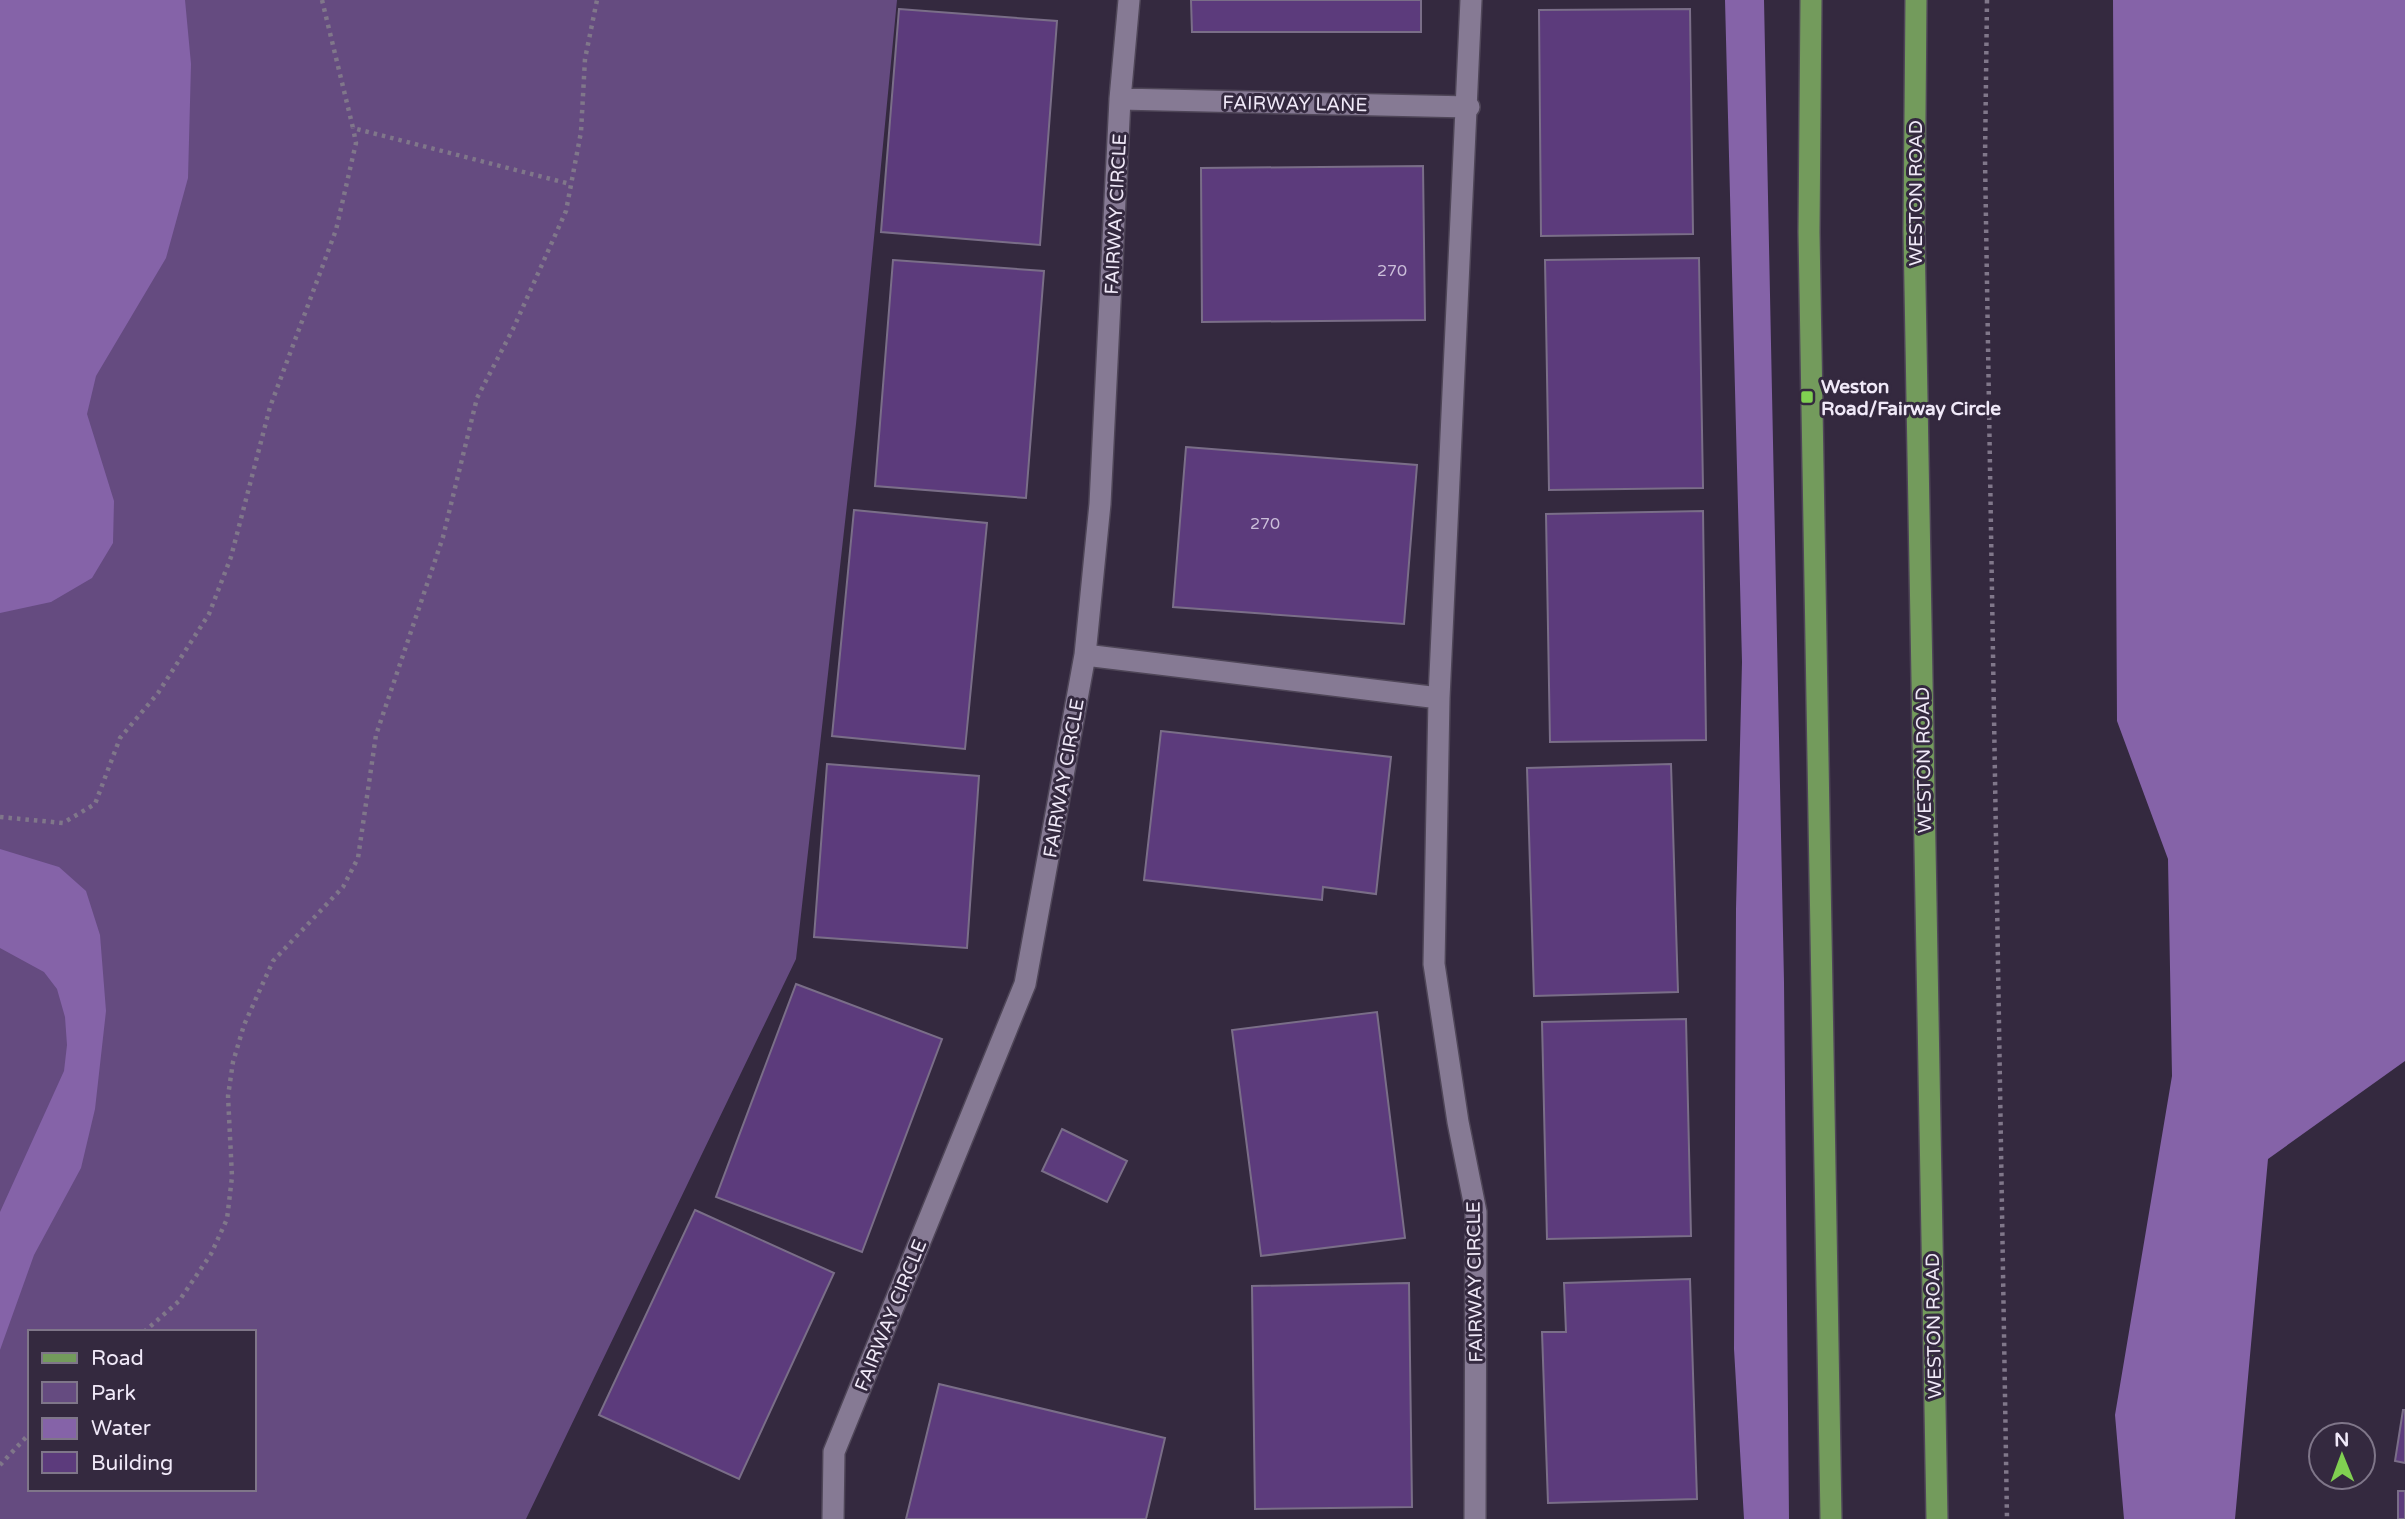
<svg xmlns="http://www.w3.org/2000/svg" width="2405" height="1519" viewBox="0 0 2405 1519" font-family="'Varela Round',sans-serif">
  <rect width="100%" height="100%" fill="#34293f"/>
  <!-- green -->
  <path fill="#654b80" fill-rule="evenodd" d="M0,0H897L856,424L796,959L526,1519H0ZM30,1332H254V1489H30Z"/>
  <!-- water -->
  <path fill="#8563a8" d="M0,0H185L191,64L188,178L166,258L96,376L87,414L114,501L113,543L92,578L51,602L0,613Z
    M1725,0H1764L1784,982L1789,1519H1744L1734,1349L1736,909L1742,662Z
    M2113,0H2405V1061L2268,1159L2235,1519H2124L2115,1415L2172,1076L2168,859L2117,721Z
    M0,849L59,867L86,891L100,935L106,1011L95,1109L81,1168L34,1255L0,1350V1212L64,1071L67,1045L65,1017L57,989L44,972L0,948Z"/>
  <!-- building -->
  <path fill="#5c3b7c" stroke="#7a6e88" stroke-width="2" d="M1191,0H1421V32H1192Z
    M899,9L1057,21L1040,245L881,232Z
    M1690,9L1693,234L1541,236L1539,10Z
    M1423,166L1425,320L1202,322L1201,168Z
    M1699,258L1703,488L1549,490L1545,260Z
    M893,260L1044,271L1026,498L875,486Z
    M1186,447L1417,465L1404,624L1173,607Z
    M854,510L987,523L965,749L832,736Z
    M1703,511L1706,740L1550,742L1546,514Z
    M1161,731L1391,757L1376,894L1323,887L1322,900L1144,880Z
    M827,764L979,776L967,948L814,937Z
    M1671,764L1678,992L1534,996L1527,768Z
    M796,984L942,1039L862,1252L716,1197Z
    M1377,1012L1405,1238L1261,1256L1232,1030Z
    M1686,1019L1691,1236L1547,1239L1542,1022Z
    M1062,1129L1127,1161L1107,1202L1042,1171Z
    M695,1210L834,1273L739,1479L599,1415Z
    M1690,1279L1697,1499L1548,1503L1542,1332H1566L1564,1283Z
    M1409,1283L1412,1507L1255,1509L1252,1286Z
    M939,1384L1165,1438L1146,1519H906Z
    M2403,1410H2405V1463L2395,1461Z
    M2398,1491H2405V1519H2398Z"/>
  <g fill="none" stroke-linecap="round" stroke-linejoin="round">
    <defs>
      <path id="minor" d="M1471,0L1439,698L1434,964L1458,1122L1476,1212L1475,1519
        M1120,99L1469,107
        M1085,655L1439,698
        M833,1519L834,1452L1025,984L1085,655L1100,504L1120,99L1129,0"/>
      <path id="major" d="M1811,0L1809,232L1831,1519
        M1916,0L1914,231L1937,1519"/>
    </defs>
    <!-- minor casing -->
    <use href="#minor" stroke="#4f4658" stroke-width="24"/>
    <!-- major casing -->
    <use href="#major" stroke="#4f4658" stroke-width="24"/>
    <!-- path -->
    <path stroke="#80778a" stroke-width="4.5" stroke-dasharray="3.5 5" stroke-linecap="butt" d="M322,0L353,128L570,184
      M1987,0L1985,159L2007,1519
      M0,817L63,823L95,804L120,738L158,693L209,614L231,557L270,407L336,230L356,143L353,128
      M144,1332L179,1301L211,1254L227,1219L232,1177L228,1096L233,1062L244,1025L273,961L343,887L358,858L376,735L443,537L477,398L514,327L566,211L581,132L585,59L597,0
      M0,1465L30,1433"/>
    <!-- minor -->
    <use href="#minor" stroke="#867a94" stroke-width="21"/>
    <!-- major -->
    <use href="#major" stroke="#739b5c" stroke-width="21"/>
  </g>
  <!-- markers -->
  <rect fill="#80d051" stroke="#34293f" stroke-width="2.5" x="1800" y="390" width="14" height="14" rx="3.5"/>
  <g text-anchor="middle" stroke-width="6" stroke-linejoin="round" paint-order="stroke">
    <!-- number labels -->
    <g font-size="16" fill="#cbbed9">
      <text x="1392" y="276">270</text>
      <text x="1265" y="529">270</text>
    </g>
    <!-- street labels -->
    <g font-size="19" fill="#f0e9f8" stroke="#34293f">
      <text transform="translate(1295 103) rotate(1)" y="7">FAIRWAY LANE</text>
      <text transform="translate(1915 193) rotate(-90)" y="7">WESTON ROAD</text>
      <text transform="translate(1115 214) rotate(-87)" y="7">FAIRWAY CIRCLE</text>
      <text transform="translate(1923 760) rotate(-91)" y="7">WESTON ROAD</text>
      <text transform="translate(1063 778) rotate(-80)" y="7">FAIRWAY CIRCLE</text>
      <text transform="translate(1474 1282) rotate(-91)" y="7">FAIRWAY CIRCLE</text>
      <text transform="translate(890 1315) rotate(-68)" y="7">FAIRWAY CIRCLE</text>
      <text transform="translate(1933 1326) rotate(-91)" y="7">WESTON ROAD</text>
    </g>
    <!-- poi labels -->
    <g font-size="19" font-weight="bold" fill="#f0e9f8" stroke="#34293f" text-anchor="start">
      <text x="1821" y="393">Weston<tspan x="1821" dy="22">Road/Fairway Circle</tspan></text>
    </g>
  </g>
  <!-- legend -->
  <rect x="28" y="1330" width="228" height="161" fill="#34293f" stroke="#7f7689" stroke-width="2"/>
  <rect x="42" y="1353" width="35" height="10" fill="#739b5c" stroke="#7f7689" stroke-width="2"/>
  <text x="91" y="1365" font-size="21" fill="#f0e9f8">Road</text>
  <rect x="42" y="1382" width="35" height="21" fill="#654b80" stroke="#7f7689" stroke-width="2"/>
  <text x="91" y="1400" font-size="21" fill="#f0e9f8">Park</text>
  <rect x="42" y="1418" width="35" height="21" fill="#8563a8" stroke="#7f7689" stroke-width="2"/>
  <text x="91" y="1435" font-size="21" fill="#f0e9f8">Water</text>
  <rect x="42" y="1452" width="35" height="21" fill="#5c3b7c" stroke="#7f7689" stroke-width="2"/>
  <text x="91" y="1470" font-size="21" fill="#f0e9f8">Building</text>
  <!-- north arrow -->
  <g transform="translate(2342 1456) rotate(359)"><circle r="33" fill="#34293f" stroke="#7f7689" stroke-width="2"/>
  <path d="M0-5L12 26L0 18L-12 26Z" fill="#80d051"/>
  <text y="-10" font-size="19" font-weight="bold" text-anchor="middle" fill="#f0e9f8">N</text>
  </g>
</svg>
